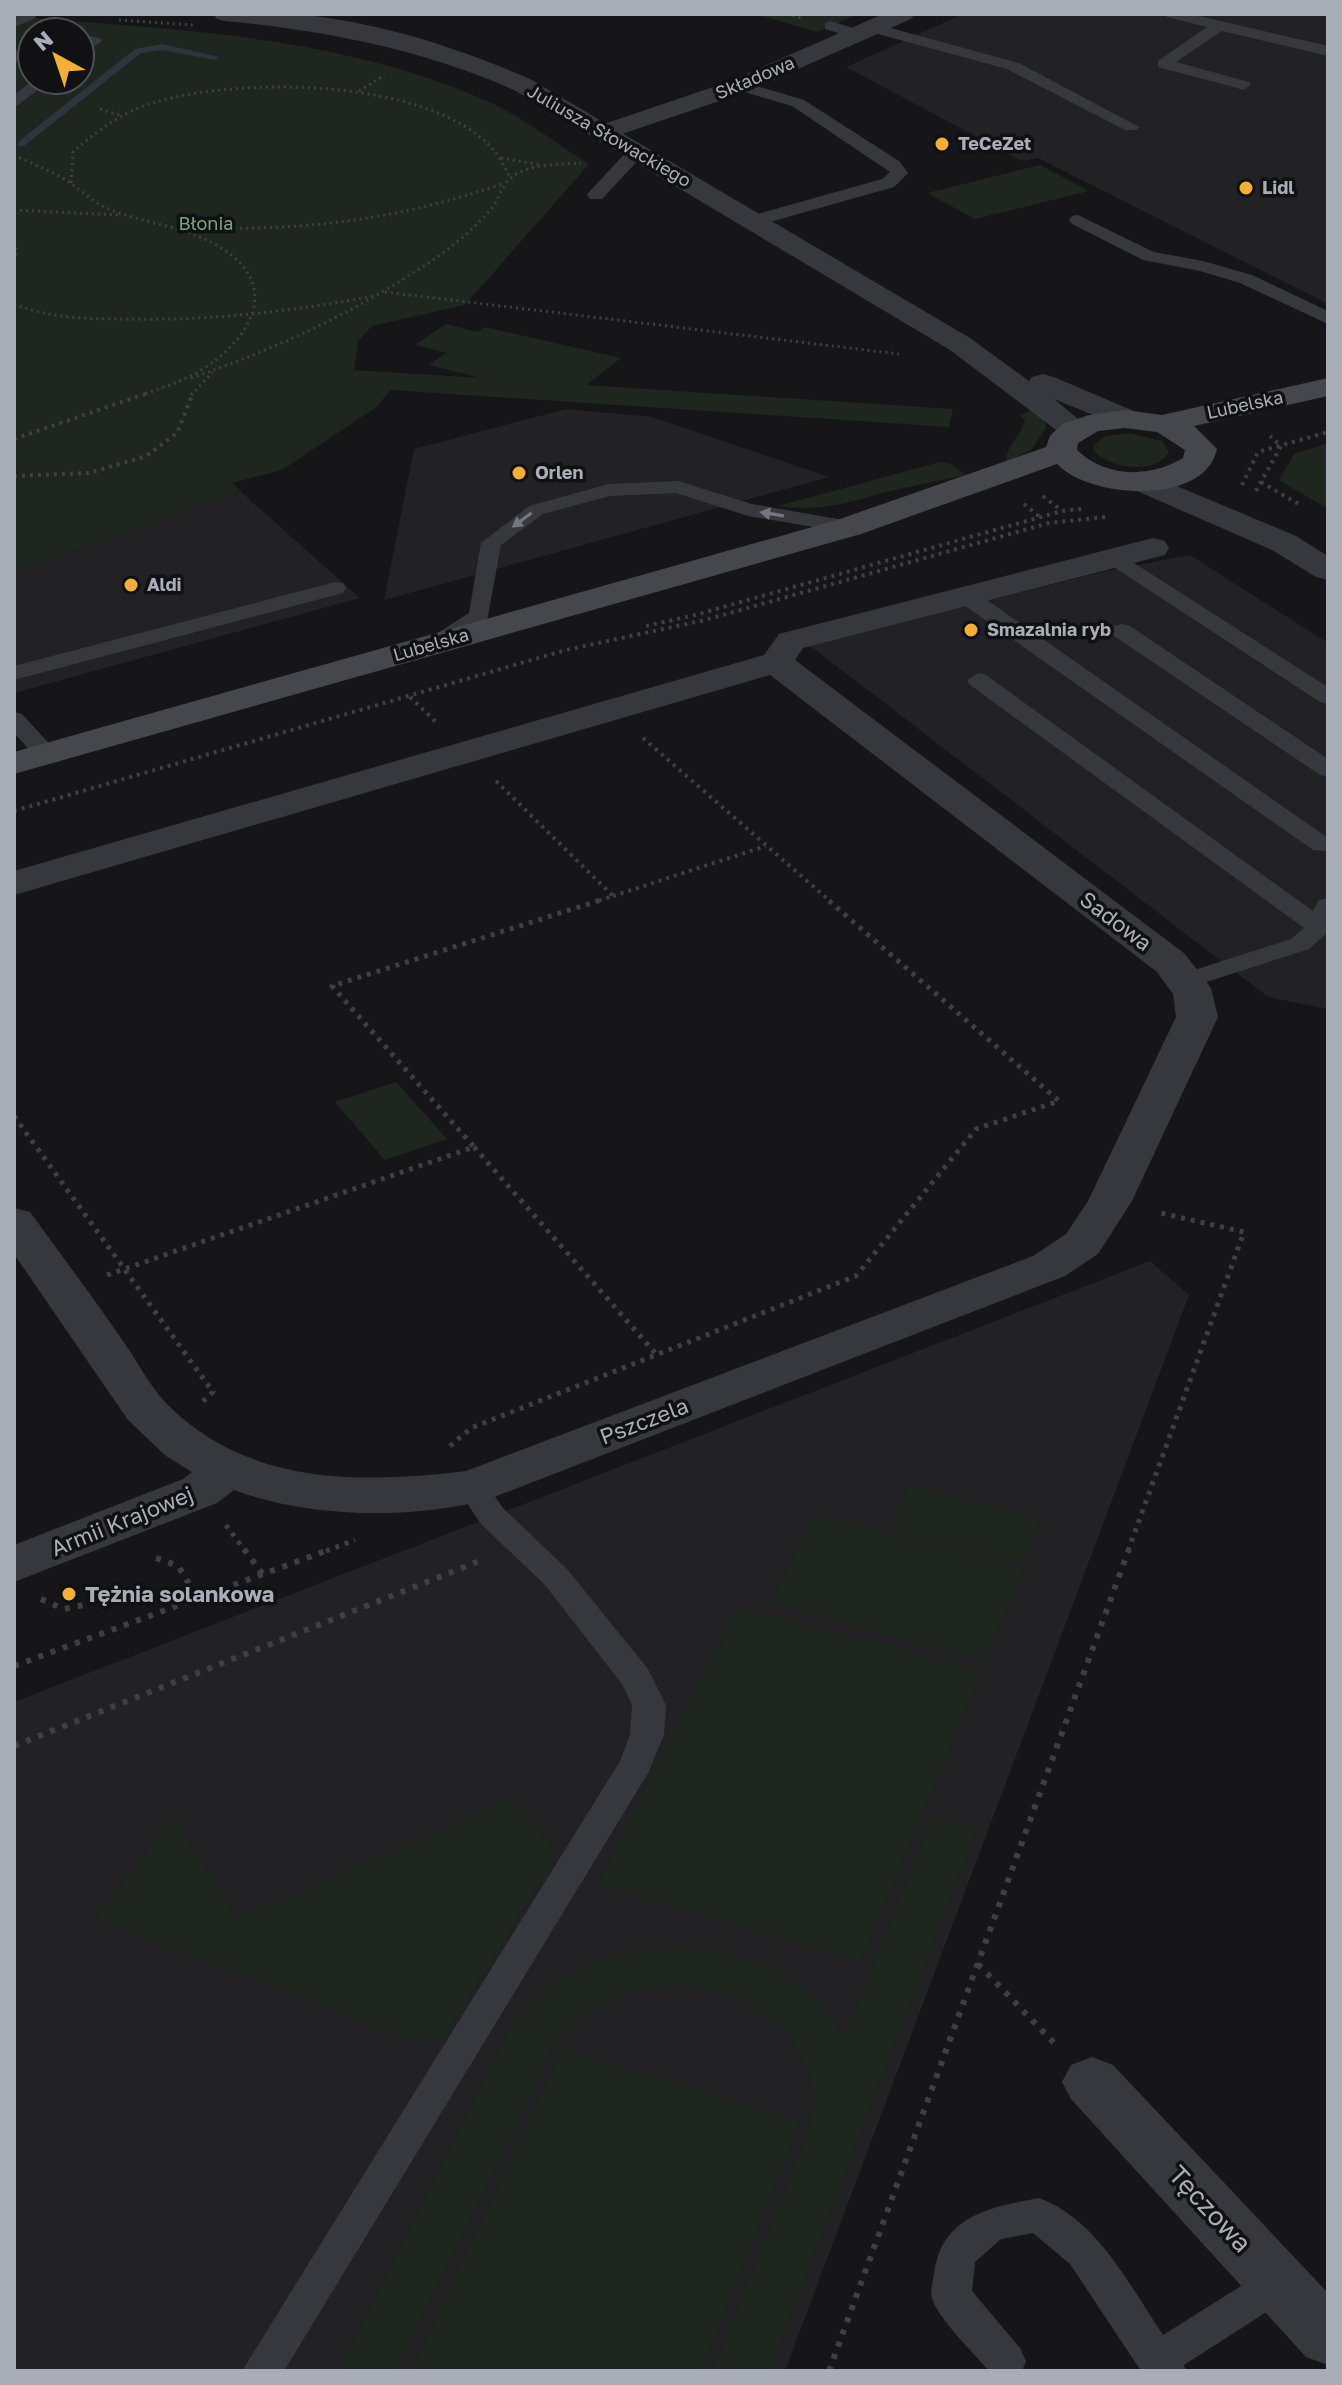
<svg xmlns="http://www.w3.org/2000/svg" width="1342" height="2385" viewBox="0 0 1342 2385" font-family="'Golos Text',sans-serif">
  <rect width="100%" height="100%" fill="#161618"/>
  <!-- built -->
  <path fill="#222225" d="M963,14H1328V304L1038,158L1022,161L846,67Z
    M566,409L652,417L829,477L384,600L414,449Z
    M240,491L360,598L14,693V572Z
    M1190,555L1328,643V1009L1268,997L809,645L1102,572Z
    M1150,1261L1189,1295L785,2371H14V1702Z"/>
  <!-- green -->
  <path fill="#1e261f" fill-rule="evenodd" d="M756,14H859L817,32Z
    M32,18C187,30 341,37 485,100C521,116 556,143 589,164L465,305L372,326L358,341L354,370L481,378L429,365L446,353L415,345L446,324L477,332L485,327L621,358L586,385L953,409L949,427L391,390L375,408L282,470L232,483L240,491L14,572V27ZM32,32H80V80H32Z
    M1040,165L1089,191L975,219L927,193Z
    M1033,410L1043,417L1046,428L1031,450L1006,462C1005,446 1022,436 1025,420L1019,415Z
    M1129,433L1162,441L1169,452C1157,475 1108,469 1094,450V445L1106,436Z
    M1328,443V509L1279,480L1294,454Z
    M940,462L951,464L966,475C943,480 921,484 899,489C852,500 828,513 778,506Z
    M396,1082L447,1139L385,1160L335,1102Z
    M909,1485L1041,1518L1023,1564L889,1530Z
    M816,1514L1024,1569L985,1662L770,1602Z
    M739,1606L983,1671L861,1962L599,1884Z
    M510,1799L559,1852L445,2037L416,2042L94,1918L173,1817L238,1918Z
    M932,1816L978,1828L770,2371H712L800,2150C808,2128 816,2106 811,2084C795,2013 714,1974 646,1989C610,1997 583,2015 557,2041L397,2371H339L495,2055C509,2030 524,2006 547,1988C610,1938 716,1933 784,1975C810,1991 826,2013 845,2035Z
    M562,2049L801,2121L702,2371H410Z"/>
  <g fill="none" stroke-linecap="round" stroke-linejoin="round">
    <!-- stream -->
    <path fill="#2c353c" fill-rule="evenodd" d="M162,44L219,57L215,60L162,50L141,53L24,146H18V142L135,49Z"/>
    <!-- path-far3 -->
    <path stroke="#3d3f44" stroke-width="3" stroke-dasharray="2 4" stroke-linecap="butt" d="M787,14L802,18
      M119,20L193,25
      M359,91L385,75
      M100,109L119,115
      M14,155C32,164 52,171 69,182C82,191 94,203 109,209C145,224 185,226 218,246C285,285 250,341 198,372C181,382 161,388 142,395
      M501,158L542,165
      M71,183L73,152C98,130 123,111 156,102C241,77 425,78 491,147C499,156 505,167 510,178
      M14,210L119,215
      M180,228C299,231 392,222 505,183
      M14,242L17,251L14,260
      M385,292L899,354
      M14,304C49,318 86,319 123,319C207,321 290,312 373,296
      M191,378C270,351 346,317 416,271C443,254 470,234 491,209C499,200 501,186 511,178C529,163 559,165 581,163
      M191,395L213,372"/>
    <!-- path-far2 -->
    <path stroke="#3d3f44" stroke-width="4" stroke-dasharray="3 5" stroke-linecap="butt" d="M14,439L148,393
      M14,476L89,473L146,456L177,433L193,393
      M1261,482L1300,505
      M1242,485L1258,452L1328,432
      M1256,491L1281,446L1270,436
      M1043,496L1062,511
      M1024,504L1041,518
      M646,626L695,615L1062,511L1081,509
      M410,697L437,723
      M643,738L830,901
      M496,781L613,896L598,901
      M14,811L566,650L705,620L1049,523L1105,517
      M613,896L766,846"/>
    <!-- path-far1 -->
    <path stroke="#3d3f44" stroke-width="5" stroke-dasharray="4 6" stroke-linecap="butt" d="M14,1116L213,1392L202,1402
      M474,1147L656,1354
      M107,1275L474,1147L332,986L604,899
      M450,1446L471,1428L856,1276L976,1129L1059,1101L827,899
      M226,1525L245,1551
      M326,1551L355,1540
      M1128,1551L1244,1232L1156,1212"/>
    <!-- path -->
    <path stroke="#3d3f44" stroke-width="6" stroke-dasharray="5 8" stroke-linecap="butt" d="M244,1549L264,1576
      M156,1558L178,1566L198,1598
      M41,1599L64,1609L89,1604L94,1593L92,1580
      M14,1666L331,1549
      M14,1746L482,1560
      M978,1964L1058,2047
      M829,2371L1129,1549"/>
    <!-- service -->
    <path fill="#37383d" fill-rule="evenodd" d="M1164,14H1191L1328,46V56L1222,31L1176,62L1249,82L1251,85L1243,90L1237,88L1158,67V61L1207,27L1167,17Z
      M830,21L863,31L866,34L858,39L825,29V23Z
      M872,23L1019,63L1139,127L1137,130H1125L1007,69L867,31L864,28Z
      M80,34L99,38L102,41L80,57Z
      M14,51L32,53V63L14,61Z
      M33,80H51L14,108V95Z
      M740,81L804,100L899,161L908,173L894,187L759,225H747L744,221L747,217L882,179L890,172L792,106L734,89L732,86Z
      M637,146L643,147L645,151L643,155L602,199H590L587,195L590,191L631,147Z
      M1078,215L1154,252L1203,261L1252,275L1328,311V324L1240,283L1200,271L1143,260L1072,224L1069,220L1072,216Z
      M678,481L752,504L849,521L859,527L849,533L748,516L676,493L610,496L543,514L501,545L487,621L440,649H424L421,644L469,613L481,543L529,506L609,484Z
      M1113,552L1120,554L1328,687V704L1320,702L1106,562L1102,558Z
      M335,582L343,583L346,588L343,593L14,680V666Z
      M966,590L974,591L1328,838V851L1313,850L958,601L955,596L958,591Z
      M1122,624L1130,626L1328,759V777L1320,775L1114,636L1111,631L1114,626Z
      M978,673L986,675L1313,911L1319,900L1328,898V932L1309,949L1197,985H1179L1175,980L1179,975L1291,939L1304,928L970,685L967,680Z
      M14,712L22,714L54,749L58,754L54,759H38L14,733Z
      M472,1476L483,1479L503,1508L567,1569L648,1669L666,1705L664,1735L648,1773L284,2371H242L620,1761L630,1735L632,1705L622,1684L545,1585L481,1524L456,1487L461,1479Z
      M1039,2198C1097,2219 1130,2286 1163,2335L1265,2271L1279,2266L1293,2271L1299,2283L1293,2295L1184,2365L1186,2371H1141L1070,2264L1033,2233L1001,2239L975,2262L972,2291L1020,2348L1026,2361L1022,2371H989C974,2353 938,2319 932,2298C930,2291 933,2281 934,2274C941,2216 990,2207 1039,2198Z"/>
    <!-- minor -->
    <path fill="#37383d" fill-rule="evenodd" d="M14,14H38L34,19L14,27Z
      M883,14H915L911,19L746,92L613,137H595L591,132L595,127L728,82Z
      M1153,538L1165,541L1169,548L1165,555L803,648L795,660L1185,954L1211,988L1218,1017L1132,1201L1098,1254L1065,1276L489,1499C413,1520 308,1518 234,1490L217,1503L14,1582V1545L183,1479L192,1472L166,1456L128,1420L14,1254V1208L30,1212C61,1255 93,1297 123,1341C138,1362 150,1387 168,1405C248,1485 360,1484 466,1471L1033,1256L1066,1234L1088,1201L1176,1017L1173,994L1157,972L770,675L14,895V871L764,655L779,634Z
      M1092,2057L1113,2065L1328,2293V2365L1306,2357L1071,2099L1062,2082L1071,2065Z"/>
    <!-- tertiary -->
    <path fill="#37383d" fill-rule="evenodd" d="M213,14C240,14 267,12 294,14C376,21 457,47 532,80L970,338L1029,381L1032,377L1043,374L1054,377L1136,412L1140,419L1136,426L1125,428L1054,399L1090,429L1086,436L1075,438L1064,436L950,350L514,90C421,49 326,31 225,21L217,19Z
      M1141,471L1296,536L1328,556V580L1316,577L1272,550L1130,488L1125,481L1130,474Z"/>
    <!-- secondary -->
    <path fill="#45474d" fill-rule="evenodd" d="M1328,378V396L1194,426L1217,449C1205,506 1090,499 1057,464L861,534L14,774V752L837,520L1046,447L1050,436L1062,424L1089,415L1125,410L1162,415ZM1125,428L1157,432L1185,450L1183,458C1150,478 1106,478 1077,450L1078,443L1098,431Z"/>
  </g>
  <!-- one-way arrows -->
  <defs><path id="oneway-solid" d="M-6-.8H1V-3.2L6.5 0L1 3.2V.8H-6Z" transform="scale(2)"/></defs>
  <g fill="#757881">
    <use href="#oneway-solid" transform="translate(772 514) rotate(-171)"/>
    <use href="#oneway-solid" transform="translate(522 520) rotate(143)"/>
  </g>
  <!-- markers -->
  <g fill="#f2b134" stroke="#111113" stroke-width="3">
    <circle cx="942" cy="144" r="8"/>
    <circle cx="1246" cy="188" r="8"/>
    <circle cx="519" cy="473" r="8"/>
    <circle cx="131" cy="585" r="8"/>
    <circle cx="971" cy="630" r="8"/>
    <circle cx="69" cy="1594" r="8"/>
  </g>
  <g text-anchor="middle" stroke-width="7" stroke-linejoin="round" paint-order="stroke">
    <!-- far-street labels -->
    <g font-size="18" fill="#a8adb8" stroke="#111113">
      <text transform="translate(755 78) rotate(-23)" y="6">Składowa</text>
      <text transform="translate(609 136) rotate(30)" y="6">Juliusza Słowackiego</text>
      <text transform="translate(1245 405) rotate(-12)" y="6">Lubelska</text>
      <text transform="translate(431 645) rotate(-16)" y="6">Lubelska</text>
    </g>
    <!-- far-poi labels -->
    <g font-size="18" font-weight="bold" fill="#a8adb8" stroke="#111113" text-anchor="start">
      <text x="958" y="150">TeCeZet</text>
      <text x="1262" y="194">Lidl</text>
      <text x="535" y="479">Orlen</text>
      <text x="147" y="591">Aldi</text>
      <text x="987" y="636">Smazalnia ryb</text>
    </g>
    <!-- far-park labels -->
    <g font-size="18" fill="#7fa381" stroke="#111113">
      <text x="206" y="230">Błonia</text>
    </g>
    <!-- street labels -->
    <g font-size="22" fill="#a8adb8" stroke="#111113">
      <text transform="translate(1116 921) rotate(37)" y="8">Sadowa</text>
      <text transform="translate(644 1421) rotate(-21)" y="8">Pszczela</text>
      <text transform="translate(122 1521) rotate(-22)" y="8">Armii Krajowej</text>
    </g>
    <!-- poi labels -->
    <g font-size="22" font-weight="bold" fill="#a8adb8" stroke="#111113" text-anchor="start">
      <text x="85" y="1602">Tężnia solankowa</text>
    </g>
    <!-- near-street labels -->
    <g font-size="26" fill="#a8adb8" stroke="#111113">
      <text transform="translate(1210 2209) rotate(47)" y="9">Tęczowa</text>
    </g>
  </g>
  <!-- border -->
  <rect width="1342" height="2385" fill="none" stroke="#a8adb8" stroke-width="32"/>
  <!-- north arrow -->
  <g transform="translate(56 56) rotate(320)"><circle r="38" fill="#111113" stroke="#4d4f55" stroke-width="2"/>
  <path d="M0-6L14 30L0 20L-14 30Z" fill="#f2b134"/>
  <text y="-12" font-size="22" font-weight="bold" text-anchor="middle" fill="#a8adb8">N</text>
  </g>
</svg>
